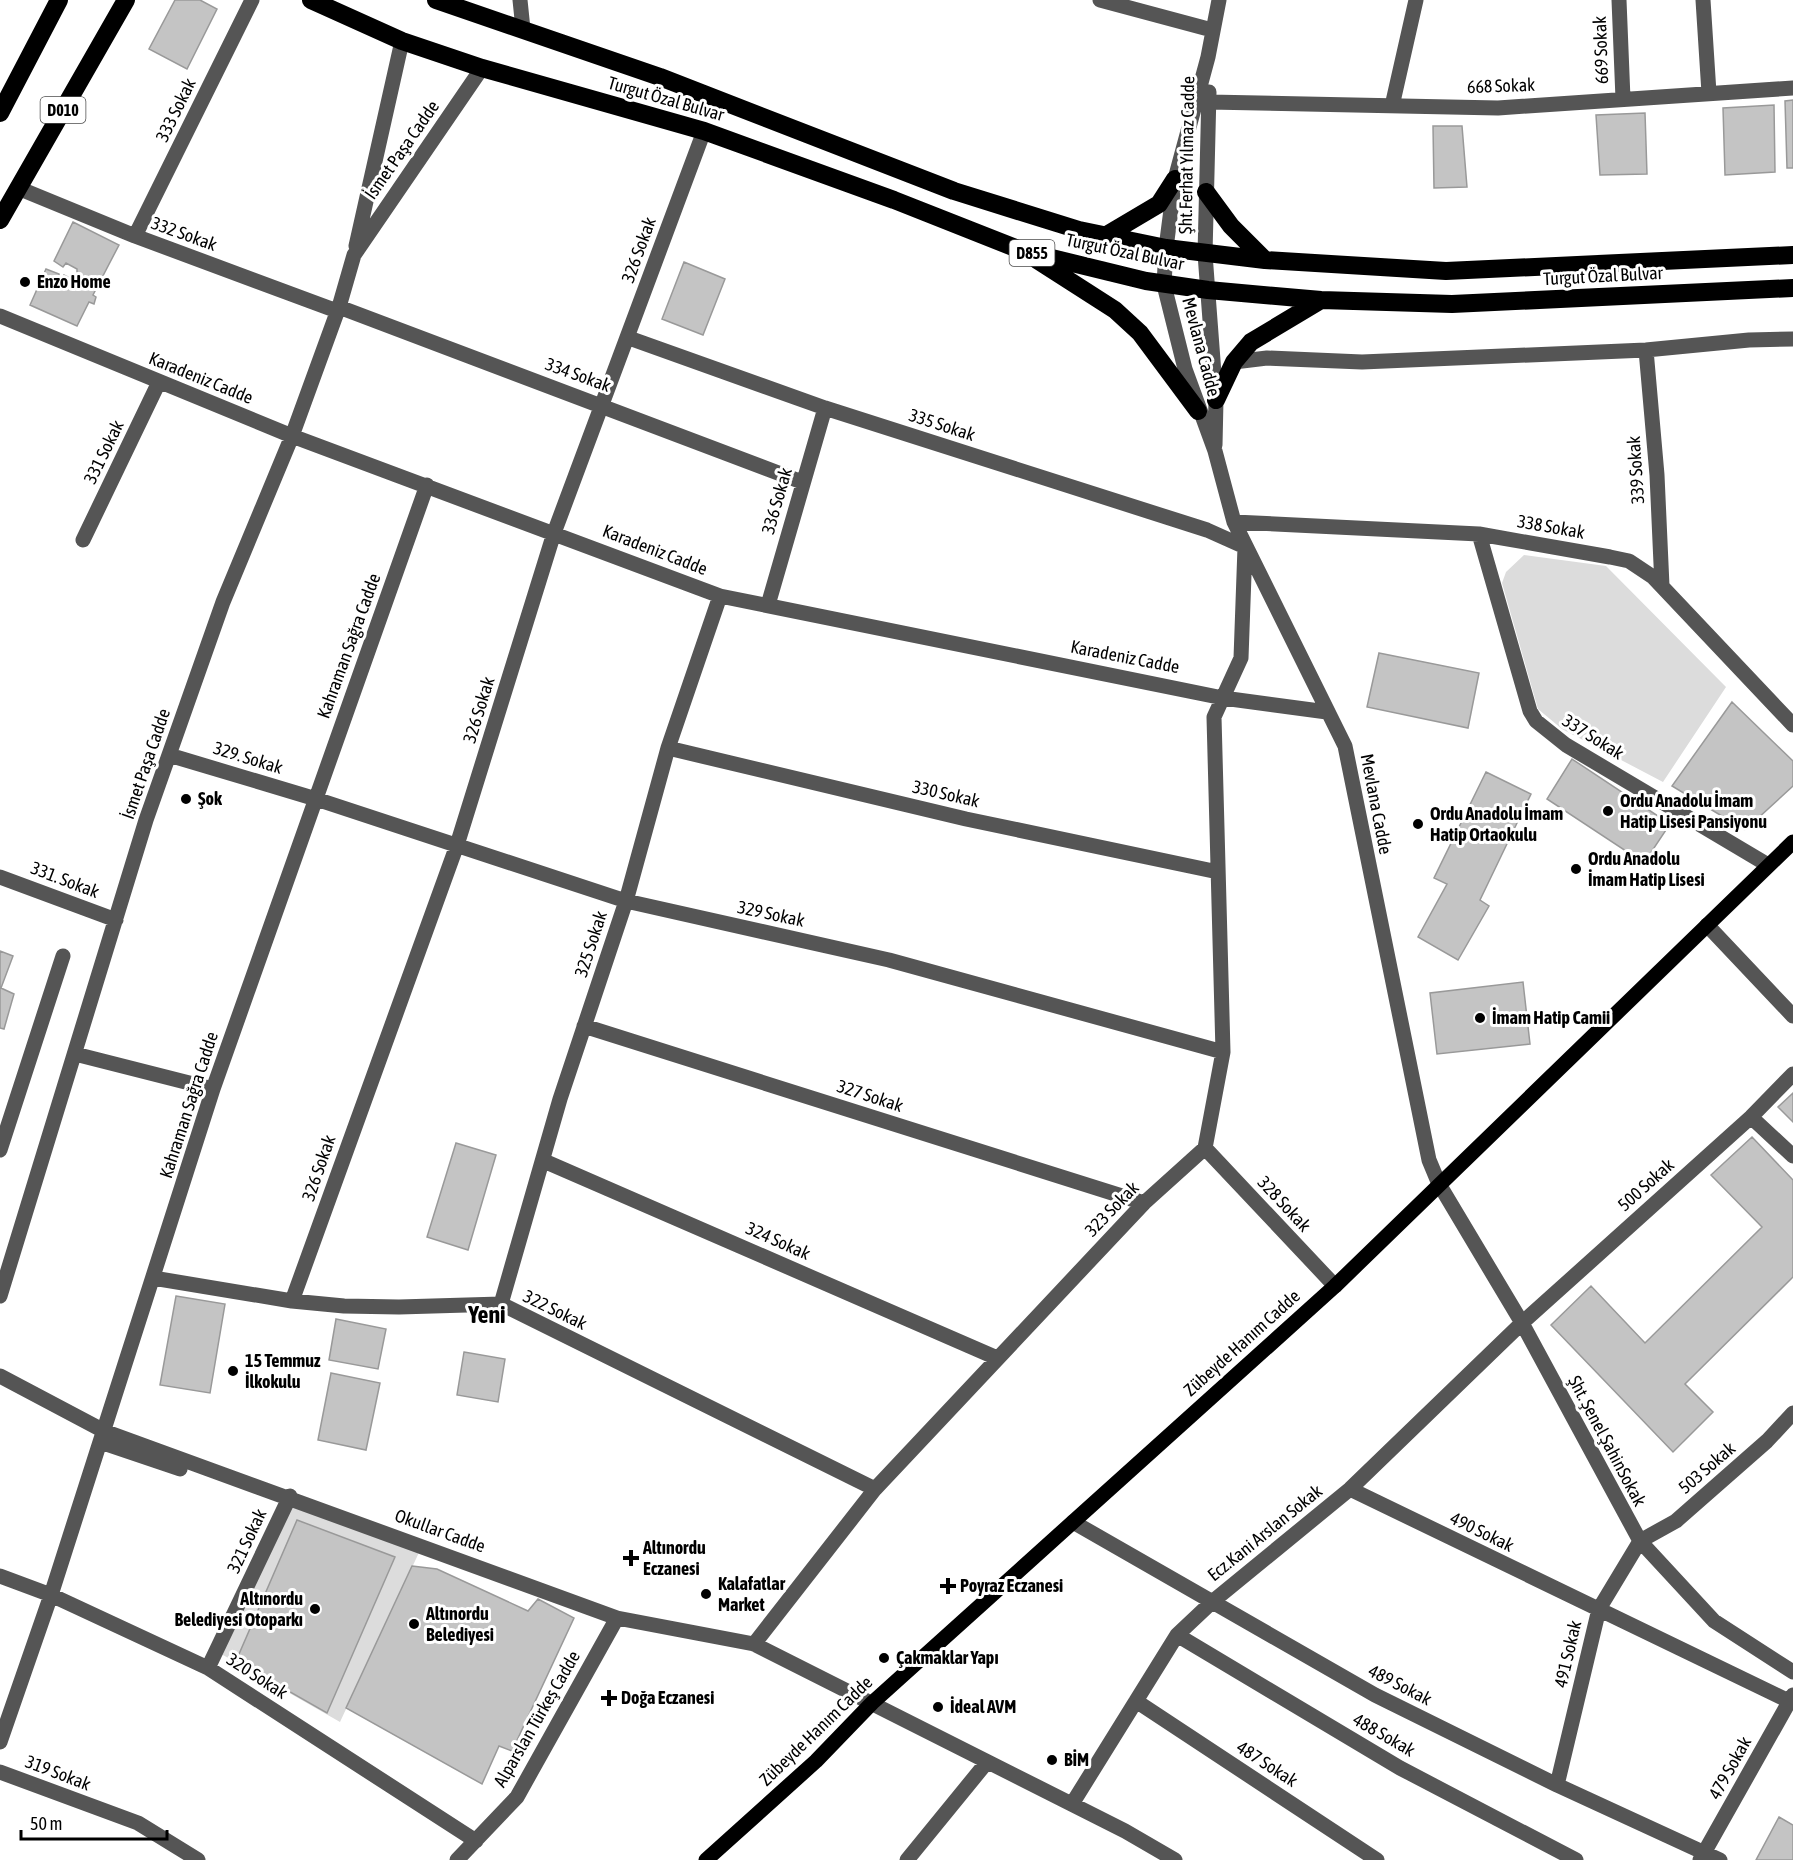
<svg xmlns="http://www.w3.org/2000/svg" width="1793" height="1860" viewBox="0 0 1793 1860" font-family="'Asap Condensed',sans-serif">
  <rect width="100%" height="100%" fill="#fff"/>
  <!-- green -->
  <path fill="#dcdcdc" d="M1524,555L1606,566L1726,687L1663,782L1562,729L1538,709L1502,583L1506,572Z
    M286,1504L422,1546L340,1722L216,1651Z"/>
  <!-- building -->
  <path fill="#c4c4c4" stroke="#999" stroke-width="1.5" d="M175,0H200L217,9L187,69L149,49Z
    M1793,100V168H1787L1785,101Z
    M1774,105L1775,172L1725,175L1723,108Z
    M1645,113L1647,174L1600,175L1596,115Z
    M1433,126H1462L1467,187L1434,188Z
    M73,222L119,245L93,295L96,297L94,304L89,302L77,326L30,305L46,269L59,274V277L63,279L64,275L74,280L73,283L82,289L87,278L77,274V269L66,263L63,267L54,261Z
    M684,262L725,279L703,335L662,319Z
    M1379,653L1479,673L1468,728L1367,707Z
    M1732,702L1793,761V786L1745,830L1672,786Z
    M1572,759L1670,824L1644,863L1547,799Z
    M1486,772L1531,794L1480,900L1489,906L1458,960L1418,937L1447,884L1434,878Z
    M0,951L13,956L1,988L14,994L4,1029L0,1028Z
    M1523,982L1530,1044L1437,1054L1430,993Z
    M1793,1093V1122L1778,1107Z
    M1752,1137L1793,1180V1277L1685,1384L1713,1412L1673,1452L1551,1325L1591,1286L1645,1343L1762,1227L1711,1175Z
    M456,1143L496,1155L468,1250L427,1237Z
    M176,1296L225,1304L210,1393L160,1385Z
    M336,1319L386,1329L378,1369L329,1360Z
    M464,1352L505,1359L498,1402L457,1395Z
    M331,1373L380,1383L366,1450L318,1440Z
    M297,1520L395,1557L327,1713L236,1661Z
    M412,1566L437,1569L528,1611L538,1599L574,1618L512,1751L499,1746L482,1784L346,1708Z
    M1779,1817L1793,1825V1860H1756Z"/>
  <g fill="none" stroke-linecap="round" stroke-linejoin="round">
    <!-- minor -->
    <path stroke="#555" stroke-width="15" d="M520,0L523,29
      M1100,0L1212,30
      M1219,0L1208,57L1175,179L1166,248L1164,285L1185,369L1215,451L1234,522L1345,746L1429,1160L1439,1184L1522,1323L1640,1541L1714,1621L1793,1672
      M1619,0L1623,99
      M1703,0L1709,93
      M1209,92L1205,254L1216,400L1215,445
      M1209,102L1498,108L1793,88
      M1392,106L1416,0
      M18,188L135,236L337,311
      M135,236L252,0
      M356,246L402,41
      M339,307L802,482
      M0,316L292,436L720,596L1223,698L1327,712
      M629,338L825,408L1207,530L1245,547L1241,658L1214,717L1223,1052L1205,1148L1144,1203L875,1489L754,1644
      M1646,350L1657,475L1662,586
      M1234,362L1267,358L1362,362L1646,350L1749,340L1793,339
      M1234,522L1479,534L1610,557L1629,561L1653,577L1793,725
      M1479,534L1530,711L1536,721L1566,745L1768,865
      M83,540L159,382
      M768,605L825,408
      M668,748L966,819L1218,872
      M169,755L316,799L626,901L889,960L1223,1052
      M0,877L116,920
      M1707,925L1793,1016
      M584,1026L1144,1203
      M75,1054L213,1089
      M1751,1117L1793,1156
      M1205,1148L1335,1286
      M0,1150L63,956
      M544,1161L997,1358
      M153,1278L292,1301L344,1306L399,1307L501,1304L875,1489
      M0,1296L146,820L223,602L292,436L339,307L354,255L482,68
      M292,1301L457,845L554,533L704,131
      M501,1304L560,1099L626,901L668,748L720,596
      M0,1376L104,1431L617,1618L754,1644L1125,1831L1175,1860
      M100,1442L180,1469
      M1350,1489L1793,1703
      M1073,1522L1375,1695L1557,1785L1720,1860
      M0,1576L51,1595L208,1668L476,1841
      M1177,1635L1400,1768L1576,1860
      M208,1668L290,1496
      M1136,1701L1377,1860
      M0,1742L51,1595L213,1089L427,485
      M0,1772L138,1823L198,1860
      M1557,1785L1599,1609L1640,1541L1676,1521L1767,1441L1793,1413
      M1072,1804L1177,1635L1212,1602L1350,1489L1522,1323L1751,1117L1793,1074
      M457,1860L517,1797L617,1618
      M907,1860L987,1762
      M1700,1860L1793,1695"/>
    <!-- major -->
    <path stroke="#000" stroke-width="15" d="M706,1860L816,1761L872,1703L1335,1286L1793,842"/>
    <!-- highway -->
    <path stroke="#000" stroke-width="18" d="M311,0L402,41L482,68L704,131L894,200L1023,251L1146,281L1208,290L1321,300L1452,304L1793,288
      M436,0L660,77L954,191L1079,230L1166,248L1265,260L1446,271L1793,255
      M0,113L59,0
      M1206,192L1231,226L1265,260
      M0,220L126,0
      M1105,236L1159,204L1175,179
      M1037,260L1115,310L1140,333L1198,411
      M1216,400L1234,362L1251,342L1321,300"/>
  </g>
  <!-- markers -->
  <g fill="#000" stroke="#fff" stroke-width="2">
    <circle cx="25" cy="282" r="6"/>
    <circle cx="186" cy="799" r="6"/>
    <circle cx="1608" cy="811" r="6"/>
    <circle cx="1418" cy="824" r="6"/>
    <circle cx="1576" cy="869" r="6"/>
    <circle cx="1480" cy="1018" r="6"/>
    <circle cx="233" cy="1371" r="6"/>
    <path d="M628 1549h6v6h6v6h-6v6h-6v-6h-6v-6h6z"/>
    <path d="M945 1577h6v6h6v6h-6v6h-6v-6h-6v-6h6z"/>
    <circle cx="706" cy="1594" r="6"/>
    <circle cx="315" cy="1609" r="6"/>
    <circle cx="414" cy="1624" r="6"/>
    <circle cx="884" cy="1658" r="6"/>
    <path d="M606 1689h6v6h6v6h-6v6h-6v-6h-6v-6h6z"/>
    <circle cx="938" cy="1707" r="6"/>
    <circle cx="1052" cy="1760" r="6"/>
  </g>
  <g text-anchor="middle" stroke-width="6" stroke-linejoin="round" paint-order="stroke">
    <!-- shield labels -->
    <g fill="#fff" stroke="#4c4c4c" stroke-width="1.5">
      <rect x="40.5" y="97" width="45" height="26" rx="4.5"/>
      <rect x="1009.5" y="240" width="45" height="26" rx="4.5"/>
    </g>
    <g font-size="16" font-weight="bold" fill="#000">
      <text x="63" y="116">D010</text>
      <text x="1032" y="259">D855</text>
    </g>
    <!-- street labels -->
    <g font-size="18" fill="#000" stroke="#fff">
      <text transform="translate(1601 50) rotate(-92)" y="6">669 Sokak</text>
      <text transform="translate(1501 86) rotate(-2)" y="6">668 Sokak</text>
      <text transform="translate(666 99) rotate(16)" y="6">Turgut Özal Bulvar</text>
      <text transform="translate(176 110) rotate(-64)" y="6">333 Sokak</text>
      <text transform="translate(402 150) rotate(-55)" y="6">İsmet Paşa Cadde</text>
      <text transform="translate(1187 155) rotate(-89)" y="6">Şht.Ferhat Yılmaz Cadde</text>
      <text transform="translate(184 234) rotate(20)" y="6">332 Sokak</text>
      <text transform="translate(639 250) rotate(-70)" y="6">326 Sokak</text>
      <text transform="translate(1125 252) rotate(12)" y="6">Turgut Özal Bulvar</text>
      <text transform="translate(1603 276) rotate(-3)" y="6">Turgut Özal Bulvar</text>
      <text transform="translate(1201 347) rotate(75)" y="6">Mevlana Cadde</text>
      <text transform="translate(578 375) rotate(20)" y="6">334 Sokak</text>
      <text transform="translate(201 378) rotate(22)" y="6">Karadeniz Cadde</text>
      <text transform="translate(942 425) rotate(18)" y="6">335 Sokak</text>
      <text transform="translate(104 452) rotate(-64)" y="6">331 Sokak</text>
      <text transform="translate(1636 470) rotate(-94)" y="6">339 Sokak</text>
      <text transform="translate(777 501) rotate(-74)" y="6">336 Sokak</text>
      <text transform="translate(1551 527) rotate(10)" y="6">338 Sokak</text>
      <text transform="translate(655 550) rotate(21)" y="6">Karadeniz Cadde</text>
      <text transform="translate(349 646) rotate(-70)" y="6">Kahraman Sağra Cadde</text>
      <text transform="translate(1125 657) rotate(11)" y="6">Karadeniz Cadde</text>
      <text transform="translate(479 710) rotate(-73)" y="6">326 Sokak</text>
      <text transform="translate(1593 737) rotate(32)" y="6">337 Sokak</text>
      <text transform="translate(248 758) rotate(17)" y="6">329. Sokak</text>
      <text transform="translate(146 764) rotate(-71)" y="6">İsmet Paşa Cadde</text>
      <text transform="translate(946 794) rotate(13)" y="6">330 Sokak</text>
      <text transform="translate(1376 804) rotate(79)" y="6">Mevlana Cadde</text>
      <text transform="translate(65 880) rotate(21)" y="6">331. Sokak</text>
      <text transform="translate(771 914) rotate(12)" y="6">329 Sokak</text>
      <text transform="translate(591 944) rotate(-72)" y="6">325 Sokak</text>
      <text transform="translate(870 1096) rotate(18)" y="6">327 Sokak</text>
      <text transform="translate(189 1105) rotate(-72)" y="6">Kahraman Sağra Cadde</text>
      <text transform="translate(319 1168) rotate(-71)" y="6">326 Sokak</text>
      <text transform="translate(1646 1185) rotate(-42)" y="6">500 Sokak</text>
      <text transform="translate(1284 1204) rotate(47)" y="6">328 Sokak</text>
      <text transform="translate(1112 1209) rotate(-46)" y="6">323 Sokak</text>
      <text transform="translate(778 1241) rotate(24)" y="6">324 Sokak</text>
      <text transform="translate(555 1310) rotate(26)" y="6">322 Sokak</text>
      <text transform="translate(1242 1343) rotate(-42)" y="6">Zübeyde Hanım Cadde</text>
      <text transform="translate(1607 1441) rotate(62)" y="6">Şht. Şenel ŞahinSokak</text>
      <text transform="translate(1707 1468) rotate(-41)" y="6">503 Sokak</text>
      <text transform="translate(440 1531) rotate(20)" y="6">Okullar Cadde</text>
      <text transform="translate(1482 1532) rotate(26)" y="6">490 Sokak</text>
      <text transform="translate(1265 1533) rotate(-39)" y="6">Ecz.Kani Arslan Sokak</text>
      <text transform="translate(247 1541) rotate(-65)" y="6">321 Sokak</text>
      <text transform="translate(1568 1654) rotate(-77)" y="6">491 Sokak</text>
      <text transform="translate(257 1676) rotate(33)" y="6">320 Sokak</text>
      <text transform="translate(1400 1685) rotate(27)" y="6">489 Sokak</text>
      <text transform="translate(537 1719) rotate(-60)" y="6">Alparslan Türkeş Cadde</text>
      <text transform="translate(816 1731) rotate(-44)" y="6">Zübeyde Hanım Cadde</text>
      <text transform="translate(1384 1735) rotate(30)" y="6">488 Sokak</text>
      <text transform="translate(1267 1764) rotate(33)" y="6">487 Sokak</text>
      <text transform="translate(1730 1768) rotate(-61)" y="6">479 Sokak</text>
      <text transform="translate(58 1773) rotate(21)" y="6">319 Sokak</text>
    </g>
    <!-- poi labels -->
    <g font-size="18" font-weight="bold" fill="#000" stroke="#fff" text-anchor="start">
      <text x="37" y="288">Enzo Home</text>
      <text x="198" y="805">Şok</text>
      <text x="1620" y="807">Ordu Anadolu İmam<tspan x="1620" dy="21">Hatip Lisesi Pansiyonu</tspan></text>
      <text x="1430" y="820">Ordu Anadolu İmam<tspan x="1430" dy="21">Hatip Ortaokulu</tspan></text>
      <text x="1588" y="865">Ordu Anadolu<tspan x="1588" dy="21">İmam Hatip Lisesi</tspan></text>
      <text x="1492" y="1024">İmam Hatip Camii</text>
      <text x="245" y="1367">15 Temmuz<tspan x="245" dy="21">İlkokulu</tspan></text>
      <text x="643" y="1554">Altınordu<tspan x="643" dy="21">Eczanesi</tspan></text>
      <text x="718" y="1590">Kalafatlar<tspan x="718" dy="21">Market</tspan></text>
      <text x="960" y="1592">Poyraz Eczanesi</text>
      <text x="303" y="1605" text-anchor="end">Altınordu<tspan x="303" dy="21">Belediyesi Otoparkı</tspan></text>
      <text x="426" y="1620">Altınordu<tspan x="426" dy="21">Belediyesi</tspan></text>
      <text x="896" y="1664">Çakmaklar Yapı</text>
      <text x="621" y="1704">Doğa Eczanesi</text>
      <text x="950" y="1713">İdeal AVM</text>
      <text x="1064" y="1766">BİM</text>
    </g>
    <!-- district labels -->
    <g font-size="24" font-weight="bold" fill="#000" stroke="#fff">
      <text x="487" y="1323">Yeni</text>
    </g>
  </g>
  <!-- scale -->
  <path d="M21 1830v9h146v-9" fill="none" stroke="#000000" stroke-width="3"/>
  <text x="30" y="1830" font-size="18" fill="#000000" stroke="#ffffff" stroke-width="4.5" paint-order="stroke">50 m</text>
</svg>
